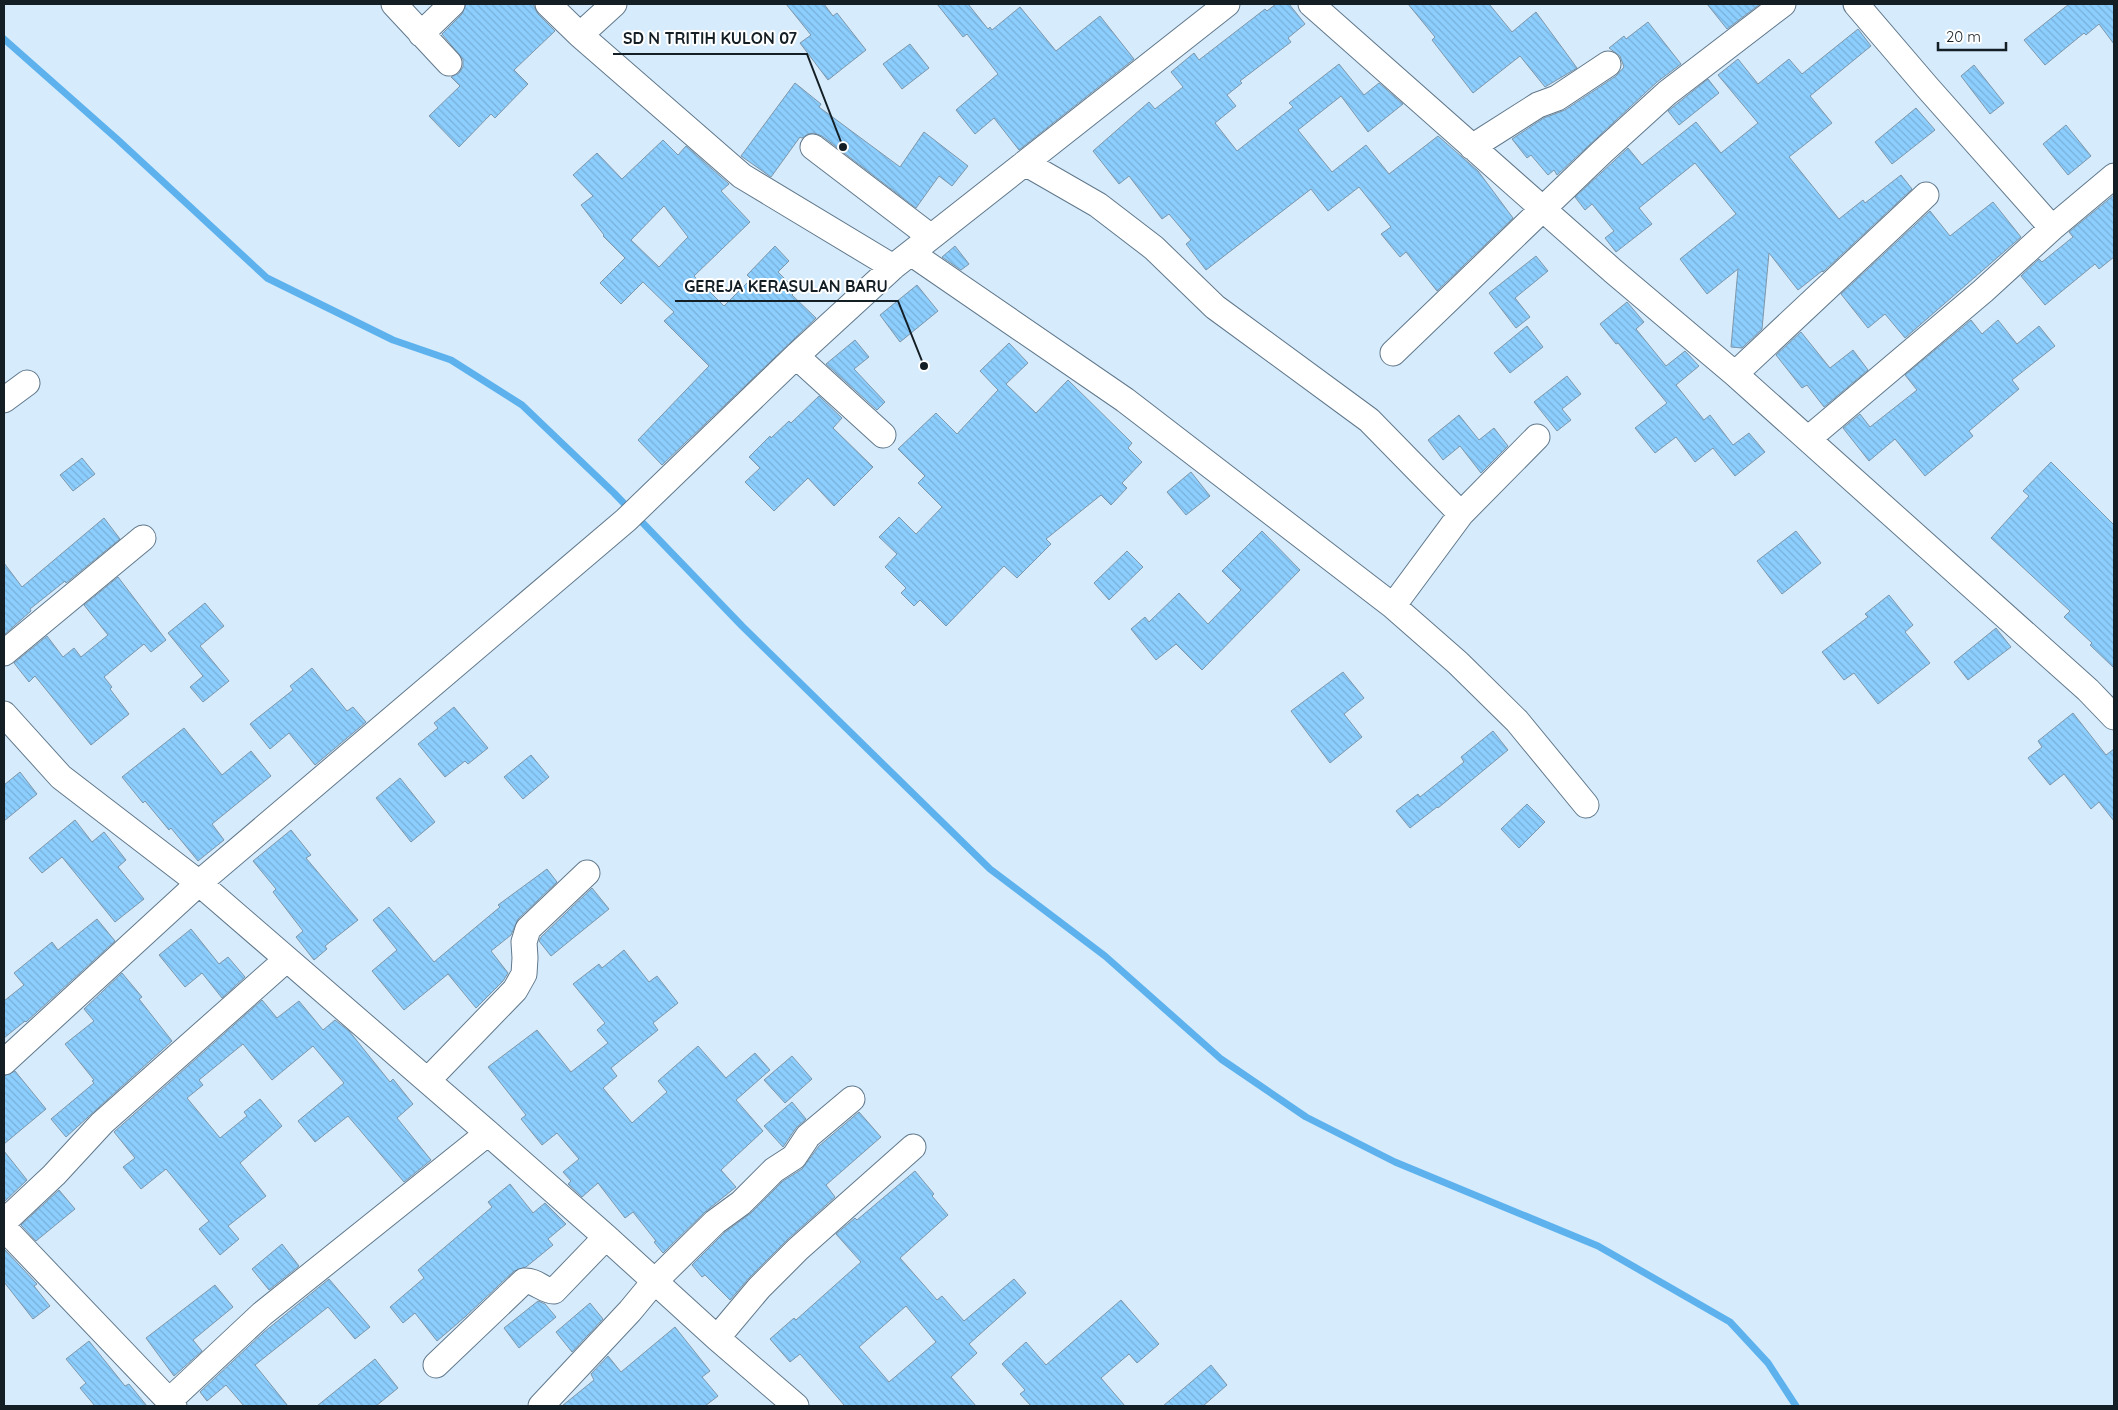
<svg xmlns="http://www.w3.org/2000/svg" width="2118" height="1410" viewBox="0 0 2118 1410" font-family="Quicksand,sans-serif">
  <defs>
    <pattern id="building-back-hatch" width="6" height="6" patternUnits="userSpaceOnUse" patternTransform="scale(1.25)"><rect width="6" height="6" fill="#8ccefe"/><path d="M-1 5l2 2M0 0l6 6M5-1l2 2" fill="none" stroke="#78b0da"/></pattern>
  </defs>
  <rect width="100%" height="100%" fill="#d6ebfc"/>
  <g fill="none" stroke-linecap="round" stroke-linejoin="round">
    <!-- stream -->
    <path stroke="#5db2ee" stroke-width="7" d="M4,39L117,139L267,278L393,340L451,360L522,405L614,493L742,626L990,869L1105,956L1221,1059L1306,1117L1395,1162L1598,1246L1730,1322L1768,1363L1796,1406"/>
  </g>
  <!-- building -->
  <path fill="url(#building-back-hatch)" stroke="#7e97aa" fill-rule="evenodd" d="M466,4H533L538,14L555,31L514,70L528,84L495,118L491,114L459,147L429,116L460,86L451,77L459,73L463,67V59L442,34L462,14Z
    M786,4H824L833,16L837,13L866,50L828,80L800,43L811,35Z
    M937,4H968L988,29L990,27L992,30L1020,7L1056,51L1100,16L1134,59L1019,150L994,118L975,134L956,110L998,74L967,34L963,37Z
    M1276,4H1289L1305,24L1288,38L1291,42L1240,81L1242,83L1227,95L1236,106L1215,123L1237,151L1293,107L1289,103L1339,64L1364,95L1379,83L1403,104L1368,132L1341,96L1298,130L1332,172L1366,145L1389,174L1438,136L1478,171L1513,218L1437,291L1406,252L1400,257L1381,234L1391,227L1359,187L1328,211L1311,189L1206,270L1186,244L1191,240L1169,214L1162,219L1129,176L1119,184L1093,151L1149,102L1155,109L1183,87L1171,72L1194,53L1199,60L1265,9L1267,11Z
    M1408,4H1489L1512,32L1536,12L1577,68L1545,87L1520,56L1473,93L1432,40L1435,37Z
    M1707,4H1760L1727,29Z
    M2069,4H2114V44L2099,24L2086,35L2084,33L2045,65L2024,40Z
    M1648,22L1681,64L1657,82L1557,175L1554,170L1548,175L1531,155L1527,158L1512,139L1544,118L1565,110L1616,76L1624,67L1620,56L1609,48L1624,36L1626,39Z
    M1858,29L1871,46L1810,96L1832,123L1789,157L1839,219L1863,200L1865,203L1901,175L1912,189L1823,272L1822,271L1798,290L1769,253L1762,329L1742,348L1731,347L1738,269L1707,294L1680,259L1736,214L1695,163L1639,208L1652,224L1616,252L1605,238L1614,231L1592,204L1585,210L1575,197L1628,148L1642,165L1696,122L1721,153L1758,123L1718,75L1738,59L1758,84L1789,59L1802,74Z
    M910,44L929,68L902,89L883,64Z
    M1974,65L2004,103L1990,114L1961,76Z
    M1708,79L1719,93L1679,125L1668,111Z
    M795,83L821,104L819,107L900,167L924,132L968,166L952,186L939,176L916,208L822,136L814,133L808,134L802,138L800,137L771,177L741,156Z
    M1916,108L1935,130L1892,164L1875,142Z
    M2066,125L2091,156L2068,175L2043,144Z
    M663,140L678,155L686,146L729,184L721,191L750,222L694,276L724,306L751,279L747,275L775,246L789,261L778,272L796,290L792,295L816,318L662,465L638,440L709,366L664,321L674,312L643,282L621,304L600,283L625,258L603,236L604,235L581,205L593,196L573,175L597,153L622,179ZM664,206L688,237L659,267L631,240Z
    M2114,195V257L2099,269L2095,264L2045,305L2021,276L2039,259L2042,262L2073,237L2069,232Z
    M1993,202L2021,237L1905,338L1885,314L1868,328L1841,294L1930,211L1950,236Z
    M955,246L969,264L961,270L942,257Z
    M1536,256L1548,271L1515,298L1530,317L1516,328L1489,293Z
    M917,285L938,311L900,342L880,315Z
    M1627,302L1644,322L1636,329L1666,366L1685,351L1699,366L1676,385L1704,420L1710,415L1733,445L1749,433L1765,452L1735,476L1713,448L1695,462L1676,437L1655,453L1635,428L1667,403L1618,343L1616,344L1600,324Z
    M1971,320L1982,334L1998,320L2017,344L2039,326L2055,346L2012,380L2019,389L1969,431L1973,436L1925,476L1895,439L1869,461L1843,428L1860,414L1870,427L1917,390L1905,375Z
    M1527,326L1543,347L1510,373L1494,353Z
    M1801,332L1830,368L1853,350L1868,370L1824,407L1807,385L1802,388L1776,355Z
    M855,340L869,357L854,369L885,402L877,410L826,364Z
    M1009,343L1028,363L1006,384L1036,413L1068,380L1132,443L1128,448L1142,462L1122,483L1127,488L1111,505L1101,495L1046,539L1051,544L1017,578L1004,566L946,626L920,600L914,606L901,593L906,588L885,567L897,554L879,537L899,517L916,534L942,507L918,483L925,476L898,449L936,413L957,434L998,390L980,371Z
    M1567,376L1581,394L1562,409L1571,420L1557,431L1534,402Z
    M819,396L842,418L833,428L873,467L834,506L808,478L774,511L745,482L760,468L749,457L770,436L771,438L789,421L791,423Z
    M1459,415L1479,440L1494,428L1508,446L1481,473L1460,446L1443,460L1428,440Z
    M82,458L95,474L73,491L60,475Z
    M2051,462L2114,525V668L2090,645L2092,643L2064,617L2070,611L1991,538L2029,496L2023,491Z
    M1191,472L1210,496L1186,515L1167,492Z
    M104,518L120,539L66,583L65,581L30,609L31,611L4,635V563L22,587Z
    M1262,531L1300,570L1202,670L1176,644L1156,660L1131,629L1145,617L1149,622L1179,593L1208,624L1241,590L1222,571Z
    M1796,531L1821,563L1782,594L1757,561Z
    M1127,551L1143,567L1109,600L1094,583Z
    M118,577L166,640L151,652L144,644L104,677L112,687L110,689L129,714L91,745L35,676L29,682L14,663L47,636L63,657L74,648L81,657L108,635L84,605Z
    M1889,595L1913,625L1905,632L1930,663L1878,704L1854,673L1844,680L1822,652L1868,617L1865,614Z
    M205,603L224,626L200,646L229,681L203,702L190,687L203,676L168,633Z
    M1996,628L2011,647L1968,680L1954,662Z
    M312,668L347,711L353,707L366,722L315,765L289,733L270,749L250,724L293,690L290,686Z
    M1343,672L1364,698L1344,714L1362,737L1330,763L1291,711Z
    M454,707L488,748L468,764L465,761L445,777L418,744L438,728L434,723Z
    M2073,713L2106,755L2114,749V821L2099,802L2091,809L2064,774L2050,785L2028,758L2042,747L2038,741Z
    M184,728L222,775L251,751L271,776L212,824L224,840L198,861L171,828L169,830L145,801L143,803L122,777Z
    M1493,731L1508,750L1438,808L1437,807L1410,828L1396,811L1418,794L1420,797L1464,762L1461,757Z
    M531,755L549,777L523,799L504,777Z
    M20,772L37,794L4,821V785Z
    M400,778L435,822L411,842L376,798Z
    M1527,804L1545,822L1519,848L1501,829Z
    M75,820L92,842L104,832L126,860L118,867L144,899L115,922L62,857L42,873L29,858Z
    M291,830L311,855L306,858L358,920L325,946L327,949L314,960L296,937L303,931L273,892L276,889L253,861Z
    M547,869L557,882L518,919L511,935L491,951L508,973L503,981L476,1008L448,974L404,1010L372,971L397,950L373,920L389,907L434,962L500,907L498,905Z
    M592,888L609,909L551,956L539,941L541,937Z
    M97,919L115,941L26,1022L25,1021L4,1038V1001L24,985L14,973L52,942L58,950Z
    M191,929L219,964L228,957L245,977L222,998L202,973L185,987L159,955Z
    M624,950L649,982L657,976L678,1003L653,1023L658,1030L611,1068L617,1076L603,1088L632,1123L667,1092L658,1081L698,1046L726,1078L755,1053L770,1070L736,1100L763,1131L721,1170L736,1187L705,1212L663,1253L654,1242L656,1241L633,1212L625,1218L598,1183L582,1197L568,1184L571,1181L563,1172L579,1159L557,1133L542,1145L521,1119L526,1115L488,1067L537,1030L571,1072L608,1043L597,1030L605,1023L573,984L599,964L602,968Z
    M122,973L142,997L139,999L172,1041L66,1137L51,1119L94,1083L92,1081L94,1080L65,1044L94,1021L84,1009Z
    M262,1000L277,1018L299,1001L323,1030L335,1020L349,1031L390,1082L393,1079L413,1104L397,1118L431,1160L404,1182L348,1116L315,1142L298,1121L344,1083L313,1046L272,1080L243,1044L199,1080L203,1085L187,1098L220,1138L247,1116L244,1112L260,1099L282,1126L240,1163L266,1196L228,1226L239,1239L220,1255L199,1229L209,1221L166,1169L141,1189L123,1167L135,1158L114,1132Z
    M792,1056L812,1079L785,1103L764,1080Z
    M15,1071L46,1109L4,1144V1076Z
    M792,1102L806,1119L796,1128L783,1147L764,1126Z
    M859,1112L881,1137L826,1185L835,1197L788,1239L749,1278L730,1300L705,1275L702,1277L692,1265L724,1233L751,1213L783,1181L802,1169L819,1146Z
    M4,1151L27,1180L4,1202Z
    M915,1171L934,1194L932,1196L948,1215L900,1258L937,1300L942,1296L964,1321L1014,1279L1026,1293L969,1344L977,1353L951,1377L976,1406H845L800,1354L790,1362L770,1339L794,1318L796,1320L861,1262L836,1234L855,1218L857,1220ZM906,1306L936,1342L889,1382L859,1347Z
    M510,1184L533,1213L545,1203L566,1224L548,1239L553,1245L526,1267L514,1271L465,1317L437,1341L415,1313L403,1323L390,1307L424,1278L418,1270L492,1207L488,1202Z
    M59,1190L75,1209L36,1241L21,1225Z
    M282,1244L299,1266L269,1290L252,1269Z
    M4,1249L37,1284L34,1286L50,1306L33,1319L4,1282Z
    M329,1279L370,1327L355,1339L328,1307L255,1365L288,1406H244L226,1385L207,1401L200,1392L264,1332Z
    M215,1285L233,1307L193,1340L202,1351L174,1376L146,1338Z
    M1121,1300L1159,1344L1137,1363L1129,1354L1101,1378L1125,1406H1031L1020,1394L1025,1390L1002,1364L1026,1342L1046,1365Z
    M538,1301L545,1304L556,1317L519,1348L504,1328Z
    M590,1303L603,1319L572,1352L556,1332Z
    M675,1327L710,1371L702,1377L718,1396L705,1406H562L594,1380L591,1374L608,1356L621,1372Z
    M89,1341L125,1386L129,1384L147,1406H95L80,1388L86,1383L66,1359Z
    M375,1359L398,1388L376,1406H317Z
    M1211,1365L1227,1385L1203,1406H1163Z"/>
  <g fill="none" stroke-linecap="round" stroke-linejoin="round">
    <defs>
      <path id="minor" d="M394,4L449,63
        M548,4L580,35L742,176L893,267
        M1311,4L1613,271L1735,374L2088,690L2114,717
        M1856,4L1927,87L2052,228
        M421,34L452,4
        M580,35L614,4
        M813,147L931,237
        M1472,147L1538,105L1557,98L1608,64
        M1025,163L1098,205L1154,248L1215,307L1369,420L1461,514
        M911,253L1125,400L1393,606L1458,663L1517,721L1586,805
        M1393,353L1602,152L1667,93L1783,4
        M796,356L883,435
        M1735,374L1926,195
        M4,400L27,383
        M1808,439L1983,291L2052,228L2114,176
        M1393,606L1461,514L1537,437
        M4,653L143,538
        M4,714L61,777L199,883L626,520L796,356L893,267L1227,4
        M4,1062L199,883L488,1133L606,1237L717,1338L796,1406
        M428,1080L515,990L524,974L525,958L524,942L528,929L587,873
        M4,1222L54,1175L102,1123L287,959
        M4,1228L174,1406
        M717,1338L759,1288L798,1249L913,1147
        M436,1365L524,1281C536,1280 543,1291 554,1291L606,1237
        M169,1401L262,1314L488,1133
        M541,1406L630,1311L654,1282L715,1222L741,1203L774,1170L794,1157L808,1136L852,1099"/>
    </defs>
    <!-- minor casing -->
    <use href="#minor" stroke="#61798c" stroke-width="27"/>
    <!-- minor -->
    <use href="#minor" stroke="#fff" stroke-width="25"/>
  </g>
  <!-- callouts -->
  <path fill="none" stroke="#141e25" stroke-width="2" d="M843 147L807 54H613M924 366L898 301H675"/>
  <g fill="#141e25" stroke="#fff" stroke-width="2">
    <circle cx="843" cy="147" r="5"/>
    <circle cx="924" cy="366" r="5"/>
  </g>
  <g font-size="16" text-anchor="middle" font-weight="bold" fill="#141e25" stroke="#fff" stroke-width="4" stroke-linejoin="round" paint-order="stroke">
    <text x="710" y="44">SD N TRITIH KULON 07</text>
    <text x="786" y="292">GEREJA KERASULAN BARU</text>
  </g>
  <!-- border -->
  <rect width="2118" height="1410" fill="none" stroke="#141e25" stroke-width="10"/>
  <!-- scale -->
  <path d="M1938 42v8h68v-8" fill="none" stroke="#141e25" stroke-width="2.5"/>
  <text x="1946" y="42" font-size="15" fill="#141e25" stroke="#ffffff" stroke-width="4" paint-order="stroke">20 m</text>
</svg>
